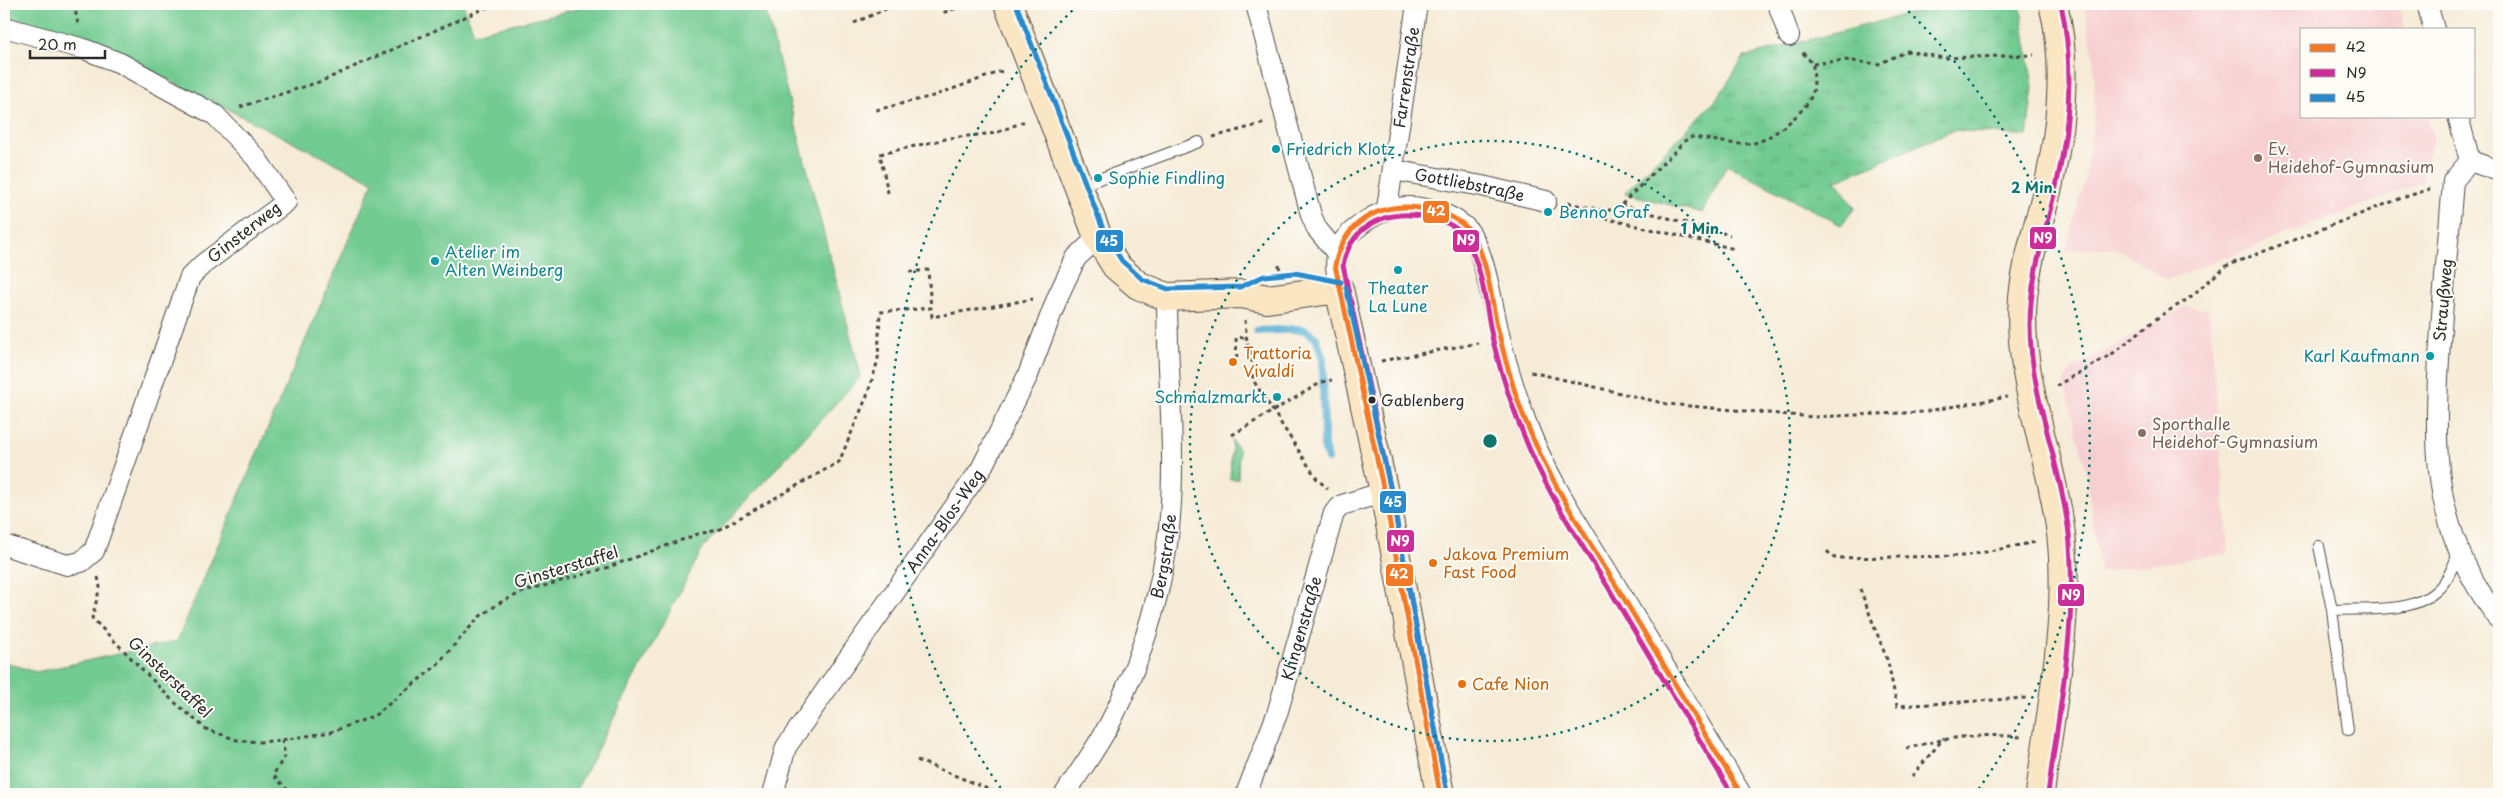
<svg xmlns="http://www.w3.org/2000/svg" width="2503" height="798" viewBox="0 0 2503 798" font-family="'Playpen Sans',sans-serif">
  <defs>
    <pattern id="grass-dots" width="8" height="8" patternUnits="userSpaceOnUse" patternTransform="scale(1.25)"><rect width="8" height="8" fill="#72cb91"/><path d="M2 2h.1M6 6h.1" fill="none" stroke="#63ae7d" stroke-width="1.8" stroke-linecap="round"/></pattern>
    <pattern id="park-tufts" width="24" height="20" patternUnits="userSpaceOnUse" patternTransform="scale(1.25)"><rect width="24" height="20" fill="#72cb91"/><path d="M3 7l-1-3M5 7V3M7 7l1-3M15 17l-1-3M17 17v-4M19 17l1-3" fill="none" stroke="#63ae7d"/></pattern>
  </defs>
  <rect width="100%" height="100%" fill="#fdfcf7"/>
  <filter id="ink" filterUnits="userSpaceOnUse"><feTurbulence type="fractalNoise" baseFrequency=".02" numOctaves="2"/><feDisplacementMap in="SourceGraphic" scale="10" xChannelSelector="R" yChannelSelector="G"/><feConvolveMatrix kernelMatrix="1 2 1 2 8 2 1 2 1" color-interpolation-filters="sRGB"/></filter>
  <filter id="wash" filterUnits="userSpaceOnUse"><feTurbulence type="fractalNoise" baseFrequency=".0096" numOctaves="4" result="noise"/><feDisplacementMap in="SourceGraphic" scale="20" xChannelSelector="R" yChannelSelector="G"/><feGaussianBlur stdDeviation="1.12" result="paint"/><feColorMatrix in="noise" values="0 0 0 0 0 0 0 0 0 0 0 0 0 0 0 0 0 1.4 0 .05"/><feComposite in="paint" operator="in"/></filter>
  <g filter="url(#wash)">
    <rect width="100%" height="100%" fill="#f6ebd6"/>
    <!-- built -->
    <path fill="#f7cfd1" d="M2084,4H2398L2405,29H2302V116H2427L2433,138L2421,183L2167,280L2115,248L2066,250L2085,179L2094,115V57Z
      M2187,306L2209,310L2229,553L2100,572L2085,466L2064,383L2071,369Z"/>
    <!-- grass -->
    <path fill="url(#grass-dots)" stroke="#4e7b5e" d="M1232,440L1239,451L1238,479H1230Z"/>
    <!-- park -->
    <path fill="url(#park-tufts)" stroke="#4e7b5e" d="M1946,4H2020L2033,87L2027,136L1954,130L1836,181L1855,208L1841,225L1727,165L1702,213L1624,193L1717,99L1744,57Z"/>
    <!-- garden -->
    <path fill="#72cb91" stroke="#4e7b5e" d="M4,4H463L474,33L597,4H764L861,376L703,548L574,794H4V662L36,672L177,641L373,182L83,37L4,16Z"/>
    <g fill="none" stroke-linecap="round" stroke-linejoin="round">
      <!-- stream -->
      <path stroke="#56afd3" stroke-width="8" d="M1257,331L1299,329L1305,330L1316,338L1323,359L1324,447L1328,459"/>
    </g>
  </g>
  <g filter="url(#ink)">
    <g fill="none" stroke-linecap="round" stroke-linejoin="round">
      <defs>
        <path id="lane" d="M1080,186L1199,142
          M2319,546L2332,610L2348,730
          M2332,610C2370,608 2421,616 2445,581C2451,573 2454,562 2459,553"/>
        <g id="street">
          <path d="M1256,4L1311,215L1317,229L1336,252"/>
          <path d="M1778,4L1789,36"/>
          <path d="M2427,4L2434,29"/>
          <path d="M4,27L84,49L120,63L215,115L256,158L286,202L202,265L190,277L94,551L81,562L67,565L4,545"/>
          <path d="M2458,116L2470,161L2453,181C2448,247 2441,313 2438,378C2436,428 2435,478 2450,525C2460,558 2478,592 2499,619"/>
          <path d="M2470,161L2499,171"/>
          <path id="s1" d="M1393,170L1482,186L1546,201"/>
          <path id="s2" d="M1387,208L1417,4"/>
          <path d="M1339,289C1335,263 1332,248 1354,230C1378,210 1400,202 1430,210C1445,214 1455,218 1466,228C1485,247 1493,311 1500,338C1507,368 1517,397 1527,425C1548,480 1581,528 1611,578C1654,650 1698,722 1741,794"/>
          <path id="s3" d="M773,794L786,747L981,469L1028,375L1058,296L1076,258L1098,237"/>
          <path id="s4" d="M1065,794C1081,769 1100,744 1113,717C1138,666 1157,607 1166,551C1179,469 1167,380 1167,297"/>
          <path id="s5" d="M1246,794L1277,714L1334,513L1342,505L1384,492"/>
        </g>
        <path id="secondary" d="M1008,4L1098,237L1116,266L1138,285L1167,297L1242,294L1267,299L1339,289
          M1339,289L1384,492L1440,794
          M2040,794C2050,711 2071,617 2061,534C2052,456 2016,377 2023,297C2027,258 2040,221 2049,183C2061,127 2068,60 2053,4"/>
      </defs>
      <!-- lane casing -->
      <use href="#lane" stroke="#494845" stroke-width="12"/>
      <!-- street casing -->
      <use href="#street" stroke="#494845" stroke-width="22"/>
      <!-- secondary casing -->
      <use href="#secondary" stroke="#494845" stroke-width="30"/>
      <!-- path -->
      <path stroke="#494845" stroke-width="3" stroke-dasharray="4 4" stroke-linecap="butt" d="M74,4L78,24
        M940,4L945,12L969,4
        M854,23L897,4
        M1813,64L1844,60L1878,64L1908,51L1944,58L2034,55
        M240,107L322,81L494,4
        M876,110L933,96L1005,70
        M1213,137L1265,123
        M888,193L880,154L950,138L996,133L1025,121
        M1568,203L1607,211L1621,205L1689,137C1711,138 1737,148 1758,142C1775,136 1809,110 1813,91C1815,83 1813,73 1813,64L1802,52
        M1621,205L1730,235
        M1565,209L1735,249
        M1279,265L1280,272
        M909,272L928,270L931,308
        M1245,320L1247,344L1251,349L1253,380L1317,479L1328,489
        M1381,361L1478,343
        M1233,362H1237L1236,338L1247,337
        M1531,372L1667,404L1813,417L1922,412L2007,397
        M2056,386L2112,354L2160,316L2188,299L2226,266L2399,199L2430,189
        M1232,435L1322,382L1332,380
        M1827,551L1834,558L1964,556L2036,542
        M98,577L100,587L92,618L172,700L206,729L237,740L260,742L282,740L331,732L374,716L436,666L479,617L501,602L523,592L606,568L698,534L718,530L839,462L867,396L878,360L880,312L931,308L932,317L1033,299
        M1860,589L1888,662L1897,706L2027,698
        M282,740L285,756L273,775L292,794
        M1906,749C1946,737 1979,733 2021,737
        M917,760L1000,794
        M1912,776L1944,738"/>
      <!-- lane -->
      <use href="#lane" stroke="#fff" stroke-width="10"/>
      <!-- street -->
      <use href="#street" stroke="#fff" stroke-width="20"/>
      <!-- secondary -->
      <use href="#secondary" stroke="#fbe6c4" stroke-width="28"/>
      <defs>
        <path id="bus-1" d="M1440,794L1384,492L1335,265C1346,215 1388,199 1434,211C1446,214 1457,218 1466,227C1488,252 1490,294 1497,326C1502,348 1508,370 1515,392C1538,463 1578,524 1617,587C1658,656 1699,725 1741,794"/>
        <path id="bus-2" d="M1447,793L1391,491L1343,265C1352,222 1391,208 1430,218C1442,221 1453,224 1461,233C1484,262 1485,307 1493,341C1502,378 1514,413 1529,448C1550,497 1580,542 1608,587C1650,656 1691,725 1732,794
          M2048,794C2059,708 2078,621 2069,534C2061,464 2030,396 2030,325C2030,277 2045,233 2056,187C2070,127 2074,64 2061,4"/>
        <path id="bus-3" d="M1016,4L1105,234L1122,261L1142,279L1168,289L1240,287L1264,276L1295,273L1341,282
          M1346,287L1391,491L1447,793"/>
      </defs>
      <!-- bus-1 casing -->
      <use href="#bus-1" stroke="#fdfcf7" stroke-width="9"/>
      <!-- bus-2 casing -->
      <use href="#bus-2" stroke="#fdfcf7" stroke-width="9"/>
      <!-- bus-3 casing -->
      <use href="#bus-3" stroke="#fdfcf7" stroke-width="9"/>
      <!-- bus-1 -->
      <use href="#bus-1" stroke="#f47924" stroke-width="5"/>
      <!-- bus-2 -->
      <use href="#bus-2" stroke="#cd2d98" stroke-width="5"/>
      <!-- bus-3 -->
      <use href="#bus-3" stroke="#288acc" stroke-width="5"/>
    </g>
  </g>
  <!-- distance rings -->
  <g fill="none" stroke="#0f766e" stroke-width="2.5" stroke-dasharray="2.5 5">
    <circle cx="1490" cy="441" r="300"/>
    <path d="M1005 794A600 600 0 0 1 1077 6M1903 6A600 600 0 0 1 1975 794"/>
  </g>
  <!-- markers -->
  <g fill="#0f9aa8" stroke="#fdfcf7" stroke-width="2">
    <circle cx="1276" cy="149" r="5"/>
    <circle cx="1098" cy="178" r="5"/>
    <circle cx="1548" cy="212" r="5"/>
    <circle cx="435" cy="261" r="5"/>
    <circle cx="1398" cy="270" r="5"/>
    <circle cx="2430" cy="356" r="5"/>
    <circle cx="1277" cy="397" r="5"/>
  </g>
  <g fill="#8d6e63" stroke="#fdfcf7" stroke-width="2">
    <circle cx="2258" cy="158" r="5"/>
    <circle cx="2142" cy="433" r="5"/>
  </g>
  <g fill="#e8710a" stroke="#fdfcf7" stroke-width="2">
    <circle cx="1233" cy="362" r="5"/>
    <circle cx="1433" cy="563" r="5"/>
    <circle cx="1462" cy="684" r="5"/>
  </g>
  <circle fill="#2b2b2b" stroke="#fdfcf7" stroke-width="2" cx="1372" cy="400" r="4.5"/>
  <g text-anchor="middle" stroke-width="4" stroke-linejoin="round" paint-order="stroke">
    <!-- bus labels -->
    <g font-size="15" fill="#2b2b2b" stroke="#fdfcf7" text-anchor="start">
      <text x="1381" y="406">Gablenberg</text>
    </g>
    <!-- street labels -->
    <g font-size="16" fill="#2b2b2b" stroke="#fdfcf7">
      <text dy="6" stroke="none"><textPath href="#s2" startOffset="132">Farrenstraße</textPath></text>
      <text dy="6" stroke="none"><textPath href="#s1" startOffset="78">Gottliebstraße</textPath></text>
      <text transform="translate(244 232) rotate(-38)" y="6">Ginsterweg</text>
      <text transform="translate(2443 300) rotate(-85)" y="6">Straußweg</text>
      <text dy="6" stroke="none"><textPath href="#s3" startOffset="325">Anna-Blos-Weg</textPath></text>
      <text dy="6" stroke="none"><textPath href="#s4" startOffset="260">Bergstraße</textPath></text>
      <text transform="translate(566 567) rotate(-17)" y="6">Ginsterstaffel</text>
      <text dy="6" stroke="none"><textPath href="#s5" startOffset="175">Klingenstraße</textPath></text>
      <text transform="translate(170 677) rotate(44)" y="6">Ginsterstaffel</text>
    </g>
    <!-- culture labels -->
    <g font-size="16" fill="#0d838f" stroke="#fdfcf7" text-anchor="start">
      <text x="1286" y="155">Friedrich Klotz</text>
      <text x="1108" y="184">Sophie Findling</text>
      <text x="1558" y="218">Benno Graf</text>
      <text x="445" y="258">Atelier im<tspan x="445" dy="18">Alten Weinberg</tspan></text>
      <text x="1398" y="294" text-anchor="middle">Theater<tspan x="1398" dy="18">La Lune</tspan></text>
      <text x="2420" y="362" text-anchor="end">Karl Kaufmann</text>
      <text x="1267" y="403" text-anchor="end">Schmalzmarkt</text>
    </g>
    <!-- education labels -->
    <g font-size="16" fill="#785e54" stroke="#fdfcf7" text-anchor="start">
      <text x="2268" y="155">Ev.<tspan x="2268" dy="18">Heidehof-Gymnasium</tspan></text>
      <text x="2152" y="430">Sporthalle<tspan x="2152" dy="18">Heidehof-Gymnasium</tspan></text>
    </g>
    <!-- food labels -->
    <g font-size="16" fill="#c56008" stroke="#fdfcf7" text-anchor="start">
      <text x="1243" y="359">Trattoria<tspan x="1243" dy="18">Vivaldi</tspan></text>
      <text x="1443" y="560">Jakova Premium<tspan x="1443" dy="18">Fast Food</tspan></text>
      <text x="1472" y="690">Cafe Nion</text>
    </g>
  </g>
  <circle cx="1490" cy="441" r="8" fill="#0f766e" stroke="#fdfcf7" stroke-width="2.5"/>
  <g font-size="15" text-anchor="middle" font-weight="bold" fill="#0f766e" stroke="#fdfcf7" stroke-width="4" stroke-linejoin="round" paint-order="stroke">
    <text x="2034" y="193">2 Min.</text>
    <text x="1702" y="234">1 Min.</text>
  </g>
  <g stroke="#fdfcf7" stroke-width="2">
    <rect x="1422" y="200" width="28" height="24" rx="5" fill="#f47924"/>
    <rect x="2029" y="226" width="28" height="24" rx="5" fill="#cd2d98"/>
    <rect x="1452" y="229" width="28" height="24" rx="5" fill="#cd2d98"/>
    <rect x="1095" y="229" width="29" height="24" rx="5" fill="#288acc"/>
    <rect x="1379" y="490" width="28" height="24" rx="5" fill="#288acc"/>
    <rect x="1386" y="529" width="29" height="24" rx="5" fill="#cd2d98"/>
    <rect x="1385" y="563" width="29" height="24" rx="5" fill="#f47924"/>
    <rect x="2057" y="583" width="28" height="24" rx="5" fill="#cd2d98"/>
  </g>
  <g font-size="14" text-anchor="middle" font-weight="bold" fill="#fff">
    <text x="1436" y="216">42</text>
    <text x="2043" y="243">N9</text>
    <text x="1466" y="245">N9</text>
    <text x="1109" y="246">45</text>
    <text x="1393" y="507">45</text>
    <text x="1400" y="546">N9</text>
    <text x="1399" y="579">42</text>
    <text x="2071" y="600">N9</text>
  </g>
  <!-- margin -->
  <rect width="2503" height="798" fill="none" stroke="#fdfcf7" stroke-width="20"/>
  <!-- legend -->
  <rect x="2300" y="28" width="175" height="90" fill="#fdfcf7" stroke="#a9a8a5"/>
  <rect x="2310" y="44" width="25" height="8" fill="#f47924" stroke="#a9a8a5"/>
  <text x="2346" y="52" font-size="15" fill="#2b2b2b">42</text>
  <rect x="2310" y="69" width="25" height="8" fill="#cd2d98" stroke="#a9a8a5"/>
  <text x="2346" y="78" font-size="15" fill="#2b2b2b">N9</text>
  <rect x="2310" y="94" width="25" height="8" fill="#288acc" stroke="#a9a8a5"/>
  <text x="2346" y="102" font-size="15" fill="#2b2b2b">45</text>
  <!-- scale -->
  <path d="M30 50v8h75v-8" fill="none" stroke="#2b2b2b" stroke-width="2.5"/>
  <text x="38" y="50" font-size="15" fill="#2b2b2b" stroke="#fdfcf7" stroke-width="4" paint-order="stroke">20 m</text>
</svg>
